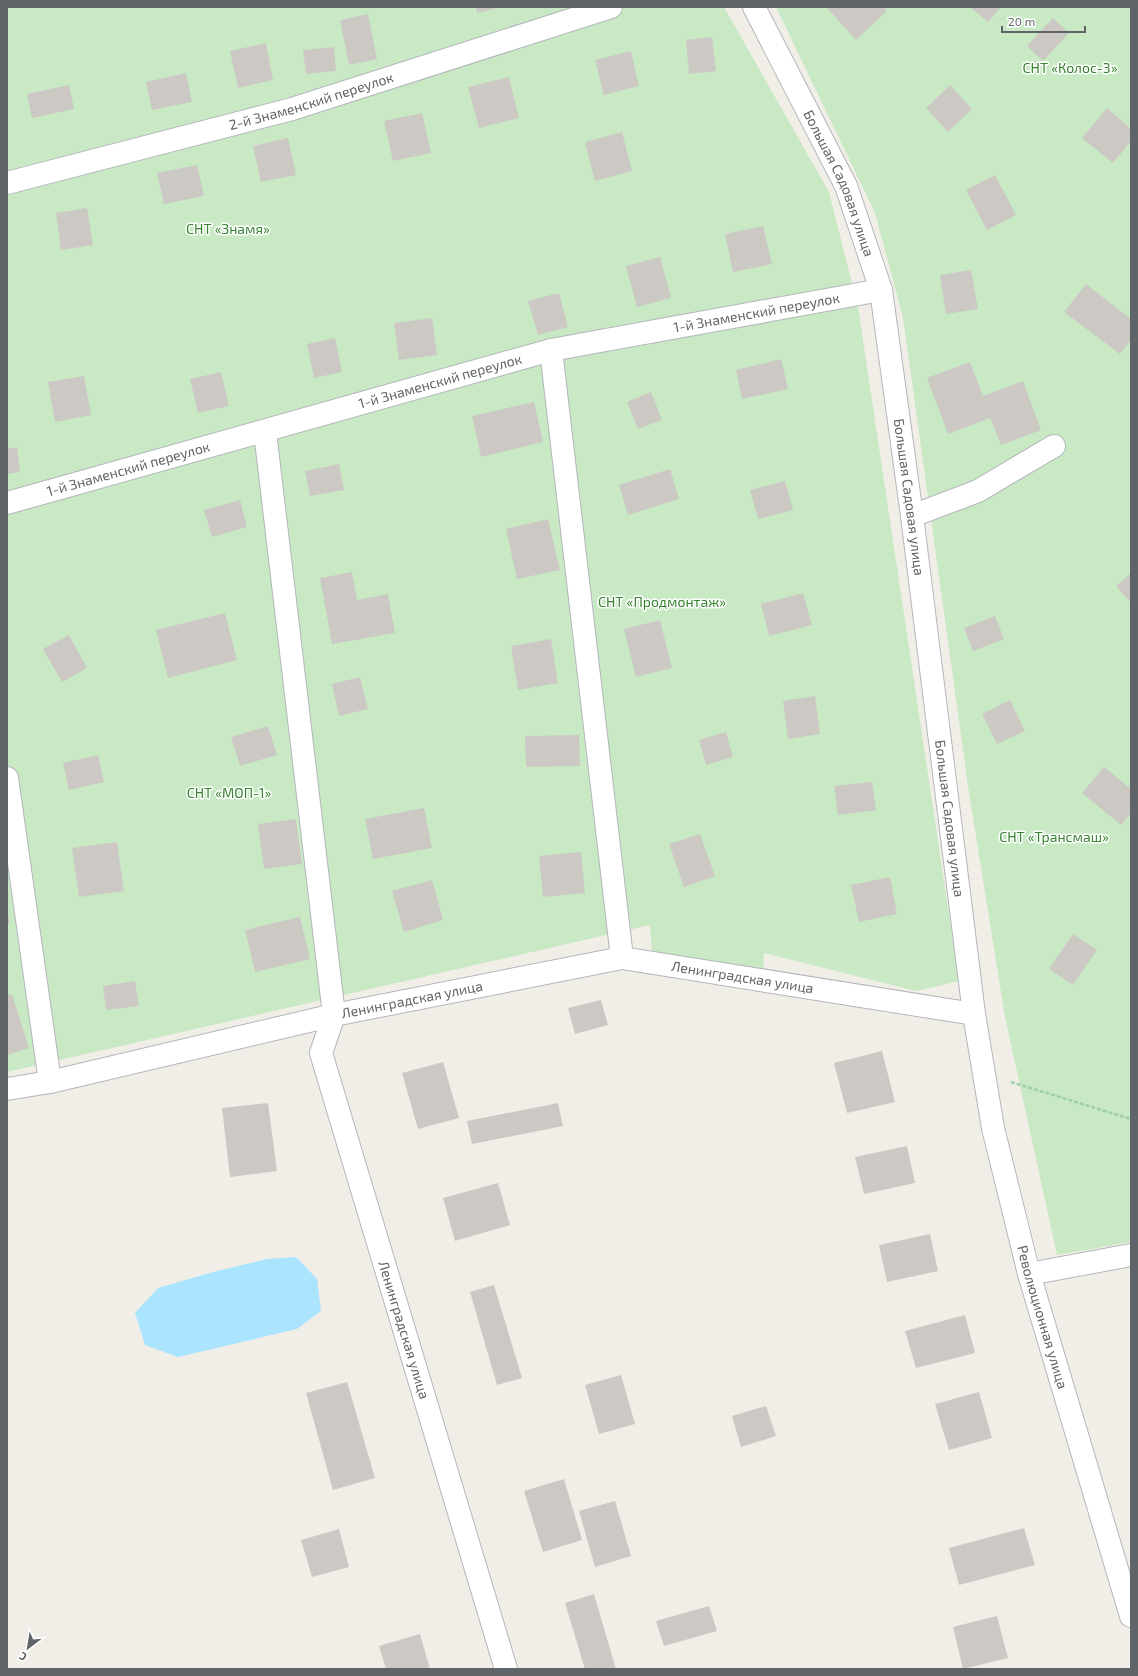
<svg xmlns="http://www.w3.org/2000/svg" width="1138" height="1676" viewBox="0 0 1138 1676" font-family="'Exo 2',sans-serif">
  <rect width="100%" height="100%" fill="#f1eee8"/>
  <!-- green -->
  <path fill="#c8e9c4" d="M7,7H724L829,192L858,307L959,981L916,991L764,953L763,973L652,954L650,925L7,1072Z
    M776,7H1131V1242L1057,1255L1005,1017L969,793L903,317L875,213Z"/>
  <!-- water -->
  <path fill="#aae4ff" d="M296,1257L317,1279L321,1311L297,1329L178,1357L145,1345L135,1313L158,1288L213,1272L267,1259Z"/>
  <!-- building -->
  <path fill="#ccc9c5" d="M476,7H497V8L477,13Z
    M826,7H884L887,11L856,40Z
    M970,7H1001L988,22Z
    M368,14L377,59L349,65L340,20Z
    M1053,18L1069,33L1043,61L1027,46Z
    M712,37L716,71L689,74L686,40Z
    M266,43L273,80L238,88L230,51Z
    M334,47L336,71L306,74L303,50Z
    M631,51L639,86L604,95L595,60Z
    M186,73L192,102L152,110L146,82Z
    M509,77L519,118L479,128L468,87Z
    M69,85L74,109L32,118L27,94Z
    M950,85L972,109L948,132L926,108Z
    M1107,108L1131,129V141L1113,163L1082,138Z
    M422,113L431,153L393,161L384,121Z
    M622,132L632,171L595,181L585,142Z
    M288,138L296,175L261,182L253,146Z
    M197,165L204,196L164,204L157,173Z
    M995,175L1016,215L987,230L966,190Z
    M87,208L93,245L61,250L56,213Z
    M763,226L772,264L733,272L725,234Z
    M660,257L671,298L637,307L626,266Z
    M971,270L978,309L946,314L940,275Z
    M1086,284L1131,319V340L1120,354L1064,312Z
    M559,293L568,327L538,335L528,301Z
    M432,318L437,355L399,360L394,323Z
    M335,338L342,372L314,378L307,344Z
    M781,359L788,389L742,399L736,370Z
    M970,362L983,396L1023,381L1041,430L1001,445L990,418L948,434L927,378Z
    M221,372L229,406L198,413L190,379Z
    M84,376L91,415L55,422L48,382Z
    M651,392L662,420L638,429L627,402Z
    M534,402L543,442L481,457L472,416Z
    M17,447L20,472L7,474V449Z
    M339,464L344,490L310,496L305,471Z
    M670,469L679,499L628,515L619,485Z
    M785,481L793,510L758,519L750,490Z
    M240,500L247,527L212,537L204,510Z
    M548,519L560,570L517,579L506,529Z
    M352,572L357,600L388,594L395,633L332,644L320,578Z
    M1131,573V603L1116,586Z
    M803,593L812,625L769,636L761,604Z
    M225,613L237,660L168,678L156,630Z
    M995,616L1004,639L973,651L964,628Z
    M660,620L672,668L636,677L624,629Z
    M69,635L87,668L62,682L43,649Z
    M551,639L558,683L518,690L511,646Z
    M360,677L368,709L339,716L332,684Z
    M815,696L820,734L788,739L783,701Z
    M1010,700L1025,731L997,744L982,714Z
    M268,726L277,755L240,766L231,737Z
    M726,732L733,757L706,765L699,740Z
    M579,735L580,766L526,767L525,736Z
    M98,755L104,782L69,790L63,763Z
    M1104,767L1131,789V813L1121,825L1082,793Z
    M872,782L876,810L838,815L834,786Z
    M424,808L432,848L373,859L365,819Z
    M296,819L302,864L264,869L258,824Z
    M700,834L715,876L684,887L669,844Z
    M117,842L124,891L79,897L72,848Z
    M581,852L585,893L543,897L539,856Z
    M890,877L897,914L859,922L851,885Z
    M432,880L443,920L404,932L392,891Z
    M7,911L10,923L7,924Z
    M300,917L310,959L255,972L245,930Z
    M1073,934L1097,950L1073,985L1049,969Z
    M135,981L139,1006L106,1010L103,986Z
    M12,994L29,1048L7,1055V995Z
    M601,1000L608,1025L575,1034L568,1008Z
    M882,1051L895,1102L847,1113L834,1063Z
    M443,1062L459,1118L418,1129L402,1073Z
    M268,1103L277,1171L230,1177L222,1108Z
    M558,1103L563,1126L472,1144L467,1121Z
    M907,1146L915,1183L864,1194L855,1157Z
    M498,1183L510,1225L455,1241L443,1198Z
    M930,1234L938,1271L887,1282L879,1245Z
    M494,1285L522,1378L497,1385L470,1292Z
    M965,1315L975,1353L916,1368L905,1331Z
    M621,1375L635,1424L599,1434L585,1385Z
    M347,1382L375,1478L333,1490L306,1393Z
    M979,1392L992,1438L949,1450L935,1404Z
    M766,1406L776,1436L741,1447L732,1416Z
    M564,1479L582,1540L543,1552L524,1491Z
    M615,1501L631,1556L595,1567L579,1511Z
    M1024,1528L1035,1565L959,1585L949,1548Z
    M339,1529L349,1567L312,1577L301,1540Z
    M594,1594L616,1669H585L565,1603Z
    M709,1606L717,1631L664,1646L656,1621Z
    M997,1616L1008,1658L963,1669L953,1627Z
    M420,1634L430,1669H386L379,1646Z"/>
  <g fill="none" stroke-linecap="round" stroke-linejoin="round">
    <defs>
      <g id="minor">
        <path id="s1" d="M754,7L846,186L881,290L912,516L974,1014L993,1128L1029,1274L1131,1616"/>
        <path id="s2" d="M7,183L292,109L611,7"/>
        <path d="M551,350L622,958"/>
        <path id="s3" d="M7,503L551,350L881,290"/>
        <path d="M912,516L978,491L1054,446"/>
        <path d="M7,778L50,1082"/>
        <path d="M7,1089L50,1082L334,1015L265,432"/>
        <path d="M1029,1274L1131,1255"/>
        <path id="s4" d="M506,1669L321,1053L334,1015L622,958L974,1014"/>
      </g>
    </defs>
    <!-- minor casing -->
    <use href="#minor" stroke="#b3b6ba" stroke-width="24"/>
    <!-- path -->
    <path stroke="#9dcea6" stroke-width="2.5" stroke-dasharray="4 2" stroke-linecap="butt" d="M1011,1082L1131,1119"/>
    <!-- minor -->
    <use href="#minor" stroke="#fff" stroke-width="22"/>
  </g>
  <g text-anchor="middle" stroke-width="3" stroke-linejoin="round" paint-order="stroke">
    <!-- park labels -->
    <g font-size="14" fill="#388431" stroke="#fff">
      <text x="1070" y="73">СНТ «Колос-3»</text>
      <text x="228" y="234">СНТ «Знамя»</text>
      <text x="662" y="607">СНТ «Продмонтаж»</text>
      <text x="229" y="798">СНТ «МОП-1»</text>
      <text x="1054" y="842">СНТ «Трансмаш»</text>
    </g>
    <!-- street labels -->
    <g font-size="14" fill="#5f6468" stroke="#fff">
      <text dy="5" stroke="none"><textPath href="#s2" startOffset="315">2-й Знаменский переулок</textPath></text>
      <text dy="5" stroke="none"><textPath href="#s1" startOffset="196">Большая Садовая улица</textPath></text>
      <text dy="5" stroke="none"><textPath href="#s3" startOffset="774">1-й Знаменский переулок</textPath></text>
      <text dy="5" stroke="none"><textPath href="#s3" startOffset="450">1-й Знаменский переулок</textPath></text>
      <text dy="5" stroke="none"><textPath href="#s3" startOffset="126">1-й Знаменский переулок</textPath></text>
      <text dy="5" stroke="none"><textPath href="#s1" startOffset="520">Большая Садовая улица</textPath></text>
      <text dy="5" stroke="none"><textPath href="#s1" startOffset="844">Большая Садовая улица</textPath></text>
      <text dy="5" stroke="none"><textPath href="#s4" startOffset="1099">Ленинградская улица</textPath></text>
      <text dy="5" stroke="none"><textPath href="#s4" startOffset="763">Ленинградская улица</textPath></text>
      <text dy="5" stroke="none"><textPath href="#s1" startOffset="1352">Революционная улица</textPath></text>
      <text transform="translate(404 1330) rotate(73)" y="5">Ленинградская улица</text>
    </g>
  </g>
  <!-- border -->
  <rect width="1138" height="1676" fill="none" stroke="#5f6468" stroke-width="16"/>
  <!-- north arrow -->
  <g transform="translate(28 1648) rotate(211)" stroke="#ffffff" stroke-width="3" paint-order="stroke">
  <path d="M0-3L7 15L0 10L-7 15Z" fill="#5f6468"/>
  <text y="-6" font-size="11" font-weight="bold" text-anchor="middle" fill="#5f6468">С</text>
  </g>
  <!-- scale -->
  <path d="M1002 26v6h83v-6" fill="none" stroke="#5f6468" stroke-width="2"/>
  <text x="1008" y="26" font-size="12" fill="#5f6468" stroke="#ffffff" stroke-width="3" paint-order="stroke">20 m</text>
</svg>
